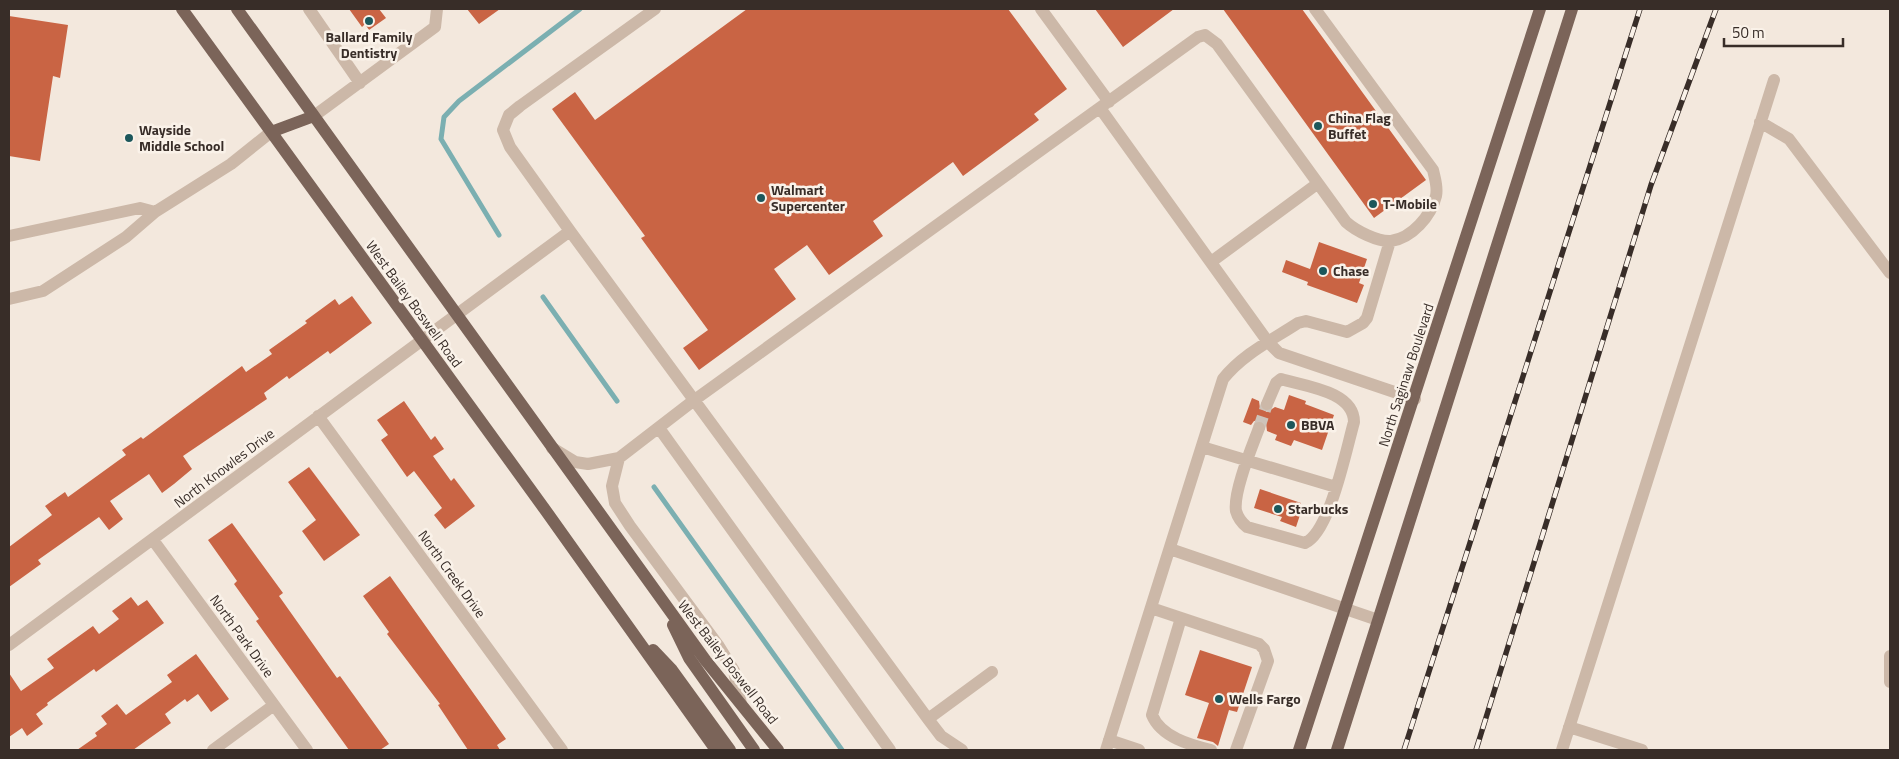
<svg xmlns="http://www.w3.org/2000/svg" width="1899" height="759" viewBox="0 0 1899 759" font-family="'Titillium Web',sans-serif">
  <rect width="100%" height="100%" fill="#f3e8dd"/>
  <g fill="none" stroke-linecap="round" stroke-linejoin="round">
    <!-- stream -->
    <path stroke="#7bafb1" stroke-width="5" d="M499,235L441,139L444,117L459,101L580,9
      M543,297L617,401
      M654,487L842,750"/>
  </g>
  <!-- building -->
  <path fill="#c96444" d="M349,9H379L386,18L369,30L365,24L362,27Z
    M467,9H500L479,24Z
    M747,9H1008L1067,89L1034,114L1039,120L963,176L953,162L873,221L883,236L829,275L807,245L774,269L796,299L699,370L683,348L708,330L641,238L645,236L552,109L575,92L595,120Z
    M1095,9H1174L1123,47Z
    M1223,9H1302L1426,180L1374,218Z
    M9,16L68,25L60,78L53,76L40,161L9,156Z
    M1319,242L1367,259L1359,283L1364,285L1357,303L1307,285L1308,282L1282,272L1286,260L1310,269Z
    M352,296L372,323L330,354L328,351L289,379L287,376L264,393L267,399L183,456L192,469L174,484L162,493L149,474L110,501L123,519L109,530L99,517L38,560L41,564L9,587V547L52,515L45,506L65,492L68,497L126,455L122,450L141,437L143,439L242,366L246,372L272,354L269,350L307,323L305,321L335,299L339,305Z
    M1289,395L1306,401L1305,404L1334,415L1322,450L1294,440L1291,446L1275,440L1277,435L1267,431L1266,423L1261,420L1254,421L1251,425L1243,422L1252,398L1259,401L1260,408L1267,412L1275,407L1284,410Z
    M404,401L431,440L435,436L444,449L433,456L451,481L454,478L475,506L445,529L434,515L442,508L414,471L407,477L381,440L388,435L377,420Z
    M309,467L360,535L324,561L302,531L316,520L288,482Z
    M1260,489L1301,503L1298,511L1301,512L1296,527L1280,521L1282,517L1254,508Z
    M232,523L283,593L279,596L337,678L340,676L389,744L380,750H349L256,621L259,619L234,584L237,581L208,540Z
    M390,576L506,739L497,745L500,750H468L438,705L440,704L387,634L389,632L363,596Z
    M131,597L138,606L147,600L164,623L96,672L94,669L47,703L48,705L36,714L43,724L27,736L22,728L9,737V673L21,691L54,668L47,659L93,626L99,634L119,619L112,611Z
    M1200,650L1252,667L1237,712L1229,710L1218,746L1213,742L1197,738L1209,703L1185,695Z
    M196,654L229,699L211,712L198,694L187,702L185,699L165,714L171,723L133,750H77L97,736L95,733L107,724L101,716L117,704L126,715L172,682L167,675Z"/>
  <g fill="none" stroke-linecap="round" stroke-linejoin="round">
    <!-- minor-tunnel -->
    <path stroke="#cec3b9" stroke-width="12" stroke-dasharray="12 6" stroke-linecap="butt" d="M1259,428L1267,404"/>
    <!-- minor -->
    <path stroke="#ccb8a8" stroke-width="12" d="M309,9L360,83
      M655,9L520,106L509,115L503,130L510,147L570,231L928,719L941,736L962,750
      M1041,9L1109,102
      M1100,108L1268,342L1279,353L1415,399
      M314,116L435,27L437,9
      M1760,122L1789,139L1890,273
      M9,236L140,208L155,212
      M1211,262L1317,184
      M9,299L43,291L126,237L155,212L231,164L271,132
      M318,416L562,750
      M659,428L890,750
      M1259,428C1252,447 1233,492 1236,511C1238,518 1242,523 1247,527L1305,543C1330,532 1346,450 1354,422C1354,391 1304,386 1281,379L1276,383L1267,404
      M1202,447L1336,487
      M552,448L575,462L588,464L619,458L693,401L1198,37L1205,35L1217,44L1346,222C1356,231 1378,242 1391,241C1412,238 1431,216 1436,196C1438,187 1435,179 1433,170L1315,9
      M619,458L612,486L615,503L630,526L718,645L734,671L741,704
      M153,540L307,750
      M1170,549L1378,620
      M1151,608L1259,644L1264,649L1268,661L1236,750
      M1181,618L1152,715C1161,737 1190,745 1211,750
      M9,645L570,231
      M1890,656V682
      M928,719L992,672
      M1569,727L1642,750
      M1109,740L1139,750
      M213,750L274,705
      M1106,750L1223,379C1243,354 1272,340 1298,323L1306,321L1347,332L1363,323L1367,318L1390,241
      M1562,750L1774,80"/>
    <!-- major -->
    <path stroke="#7b6459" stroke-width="12" d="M182,9L546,511L716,750
      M237,9L706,661L778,750
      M271,132L314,116
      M673,625L689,658L754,750
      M653,650L672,670L730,750
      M1299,750L1540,9
      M1337,750L1572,9"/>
    <defs>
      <path id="rail" d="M1404,750L1640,9
        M1476,750L1651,185L1716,9"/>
    </defs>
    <!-- rail casing -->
    <use href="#rail" stroke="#382d28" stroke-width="5.5"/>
    <!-- rail -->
    <use href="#rail" stroke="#faf2e9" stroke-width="4" stroke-dasharray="11" stroke-linecap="butt"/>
  </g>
  <!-- markers -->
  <g fill="#1c575b" stroke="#faf2e9" stroke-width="2">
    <circle cx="369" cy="21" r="5"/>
    <circle cx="1318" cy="126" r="5"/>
    <circle cx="129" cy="138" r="5"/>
    <circle cx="761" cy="198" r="5"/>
    <circle cx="1373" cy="204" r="5"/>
    <circle cx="1323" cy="271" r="5"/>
    <circle cx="1291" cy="425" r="5"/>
    <circle cx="1278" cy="509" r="5"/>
    <circle cx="1219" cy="699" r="5"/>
  </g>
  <g text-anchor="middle" stroke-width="5" stroke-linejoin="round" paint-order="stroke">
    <!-- poi labels -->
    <g font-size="14" font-weight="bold" fill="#382d28" stroke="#faf2e9" text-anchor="start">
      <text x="369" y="42" text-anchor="middle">Ballard Family<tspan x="369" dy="16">Dentistry</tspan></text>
      <text x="1328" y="123">China Flag<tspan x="1328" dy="16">Buffet</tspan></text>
      <text x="139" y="135">Wayside<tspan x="139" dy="16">Middle School</tspan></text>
      <text x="771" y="195">Walmart<tspan x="771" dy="16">Supercenter</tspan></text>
      <text x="1383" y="209">T-Mobile</text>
      <text x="1333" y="276">Chase</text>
      <text x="1301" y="430">BBVA</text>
      <text x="1288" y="514">Starbucks</text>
      <text x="1229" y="704">Wells Fargo</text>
    </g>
    <!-- street labels -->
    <g font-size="14" fill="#382d28" stroke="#faf2e9">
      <text transform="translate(414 304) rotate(54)" y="5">West Bailey Boswell Road</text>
      <text transform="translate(1406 375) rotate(-72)" y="5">North Saginaw Boulevard</text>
      <text transform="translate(224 468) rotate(-37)" y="5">North Knowles Drive</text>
      <text transform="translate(452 574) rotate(54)" y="5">North Creek Drive</text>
      <text transform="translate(242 636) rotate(54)" y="5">North Park Drive</text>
      <text transform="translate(728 662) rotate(52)" y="5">West Bailey Boswell Road</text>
    </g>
  </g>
  <!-- border -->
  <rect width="1899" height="759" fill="none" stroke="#382d28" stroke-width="20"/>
  <!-- scale -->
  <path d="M1724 38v8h119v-8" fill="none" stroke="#382d28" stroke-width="2.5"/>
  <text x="1732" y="38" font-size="15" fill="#382d28" stroke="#faf2e9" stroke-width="4" paint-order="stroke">50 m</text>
</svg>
